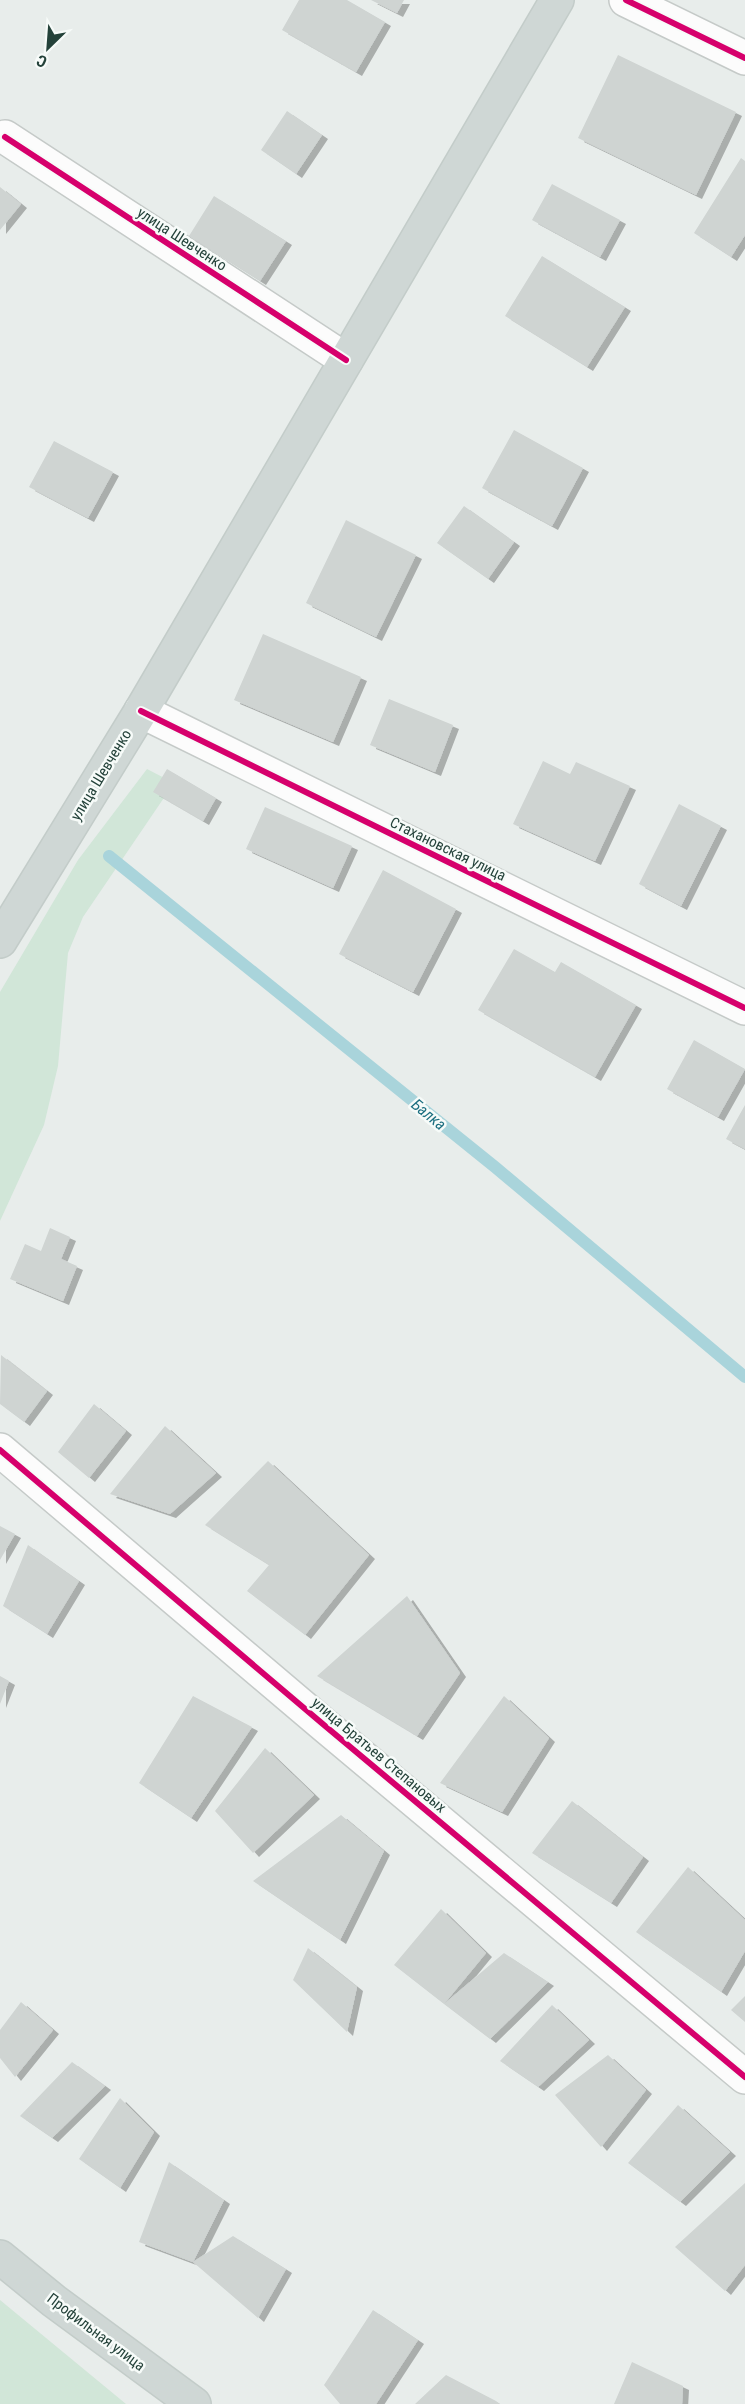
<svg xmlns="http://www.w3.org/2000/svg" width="745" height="2404" viewBox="0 0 745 2404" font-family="'Roboto Condensed',sans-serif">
  <defs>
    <filter id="shadow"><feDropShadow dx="6" dy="4" stdDeviation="0" flood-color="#0004"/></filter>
  </defs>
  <rect width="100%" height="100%" fill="#e8edeb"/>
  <!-- green -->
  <path fill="#d1e6d8" d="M147,769L174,783L83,917L68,953L58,1066L44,1125L0,1221V992L78,860Z
    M0,2300L126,2404H0Z"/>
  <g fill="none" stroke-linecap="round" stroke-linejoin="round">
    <!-- stream -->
    <path stroke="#a9d4db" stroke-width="12" d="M109,856L495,1167L745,1377"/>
  </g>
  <!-- building -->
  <path fill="#cfd4d2" filter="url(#shadow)" d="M299,0H347L385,22L356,72L282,30Z
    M371,0H404L397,13Z
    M618,55L736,112L696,195L578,138Z
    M287,111L322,135L296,174L261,150Z
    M741,158L745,161V235L731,257L694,233Z
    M552,184L620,220L600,257L532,220Z
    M0,187L21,204L0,230Z
    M214,196L286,241L260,281L189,236Z
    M542,256L625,307L587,367L505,316Z
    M514,430L583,468L552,526L482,488Z
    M54,441L113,472L88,518L29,487Z
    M464,506L514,542L488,579L437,543Z
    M346,520L416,555L376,637L306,603Z
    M263,634L361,677L333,742L234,700Z
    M389,699L453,725L435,772L370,745Z
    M543,761L570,774L576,762L630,786L595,861L513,824Z
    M167,769L216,798L203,821L153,792Z
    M679,804L721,826L681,906L639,884Z
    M265,807L352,846L333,888L246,849Z
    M383,870L456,909L413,992L339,954Z
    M514,949L555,972L561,962L636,1005L595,1077L478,1010Z
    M694,1040L745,1069L718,1117L667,1089Z
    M745,1105V1149L726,1139Z
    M50,1228L70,1237L61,1259L77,1266L63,1301L10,1279L25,1244L41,1251Z
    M1,1355L47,1391L24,1422L0,1404Z
    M94,1404L126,1431L89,1478L58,1452Z
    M165,1426L216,1473L170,1514L110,1494Z
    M268,1461L369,1555L305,1635L247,1591L269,1565L205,1525Z
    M0,1526L15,1534L0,1560Z
    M28,1545L79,1581L47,1634L3,1606Z
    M407,1596L460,1673L417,1736L317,1676Z
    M0,1676L9,1681L0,1704Z
    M193,1696L252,1727L191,1818L139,1783Z
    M504,1696L549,1738L502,1812L440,1783Z
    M265,1748L314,1795L253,1853L215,1811Z
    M572,1801L643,1857L611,1903L532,1853Z
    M341,1815L384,1851L340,1940L253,1881Z
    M688,1867L745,1920V1951L721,1992L636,1932Z
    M441,1909L486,1953L444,2004L504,1953L548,1982L490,2039L444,2004L394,1965Z
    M308,1948L357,1987L347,2032L293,1980Z
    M745,1996V2022L731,2010Z
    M21,2002L53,2030L15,2077L0,2058V2030Z
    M552,2005L589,2040L538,2087L500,2061Z
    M608,2055L646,2090L601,2147L555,2095Z
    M72,2062L105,2086L52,2138L20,2116Z
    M120,2098L154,2132L120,2188L79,2159Z
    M678,2105L730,2152L680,2202L628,2163Z
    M169,2162L224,2200L193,2262L139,2242Z
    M745,2183V2265L725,2291L675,2247Z
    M233,2236L286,2269L258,2318L193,2262Z
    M373,2310L418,2340L376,2404H340L324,2385Z
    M632,2362L683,2386L682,2404H614Z
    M446,2375L496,2401L500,2404H415Z"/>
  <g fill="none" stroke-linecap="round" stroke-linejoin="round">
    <defs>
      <path id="minor" d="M626,0L745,58
        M5,137L346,360
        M141,711L745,1008
        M0,1450L324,1725L745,2077"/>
      <path id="major" d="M0,941L141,711L557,0
        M0,2257L54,2301L194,2404"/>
    </defs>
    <!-- minor casing -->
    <use href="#minor" stroke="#c5cac8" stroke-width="36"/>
    <!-- major casing -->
    <use href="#major" stroke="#c3ccc9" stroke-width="36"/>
    <!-- minor -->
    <use href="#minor" stroke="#fcfcfc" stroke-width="33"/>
    <!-- major -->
    <use href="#major" stroke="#cfd7d5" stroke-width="33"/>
    <defs>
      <path id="cycleway" d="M626,0L745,58
        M5,137L346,360
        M141,711L745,1008
        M0,1450L324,1725L745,2077"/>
    </defs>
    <!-- cycleway casing -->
    <use href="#cycleway" stroke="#f7fbf9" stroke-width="10"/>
    <!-- cycleway -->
    <use href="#cycleway" stroke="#d6006c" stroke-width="6"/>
  </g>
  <g text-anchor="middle" stroke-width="5" stroke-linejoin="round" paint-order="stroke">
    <!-- street labels -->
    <g font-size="15" fill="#24423a" stroke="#f7fbf9">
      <text transform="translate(182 239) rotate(33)" y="5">улица Шевченко</text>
      <text transform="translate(101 775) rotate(-59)" y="5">улица Шевченко</text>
      <text transform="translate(448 849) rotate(26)" y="5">Стахановская улица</text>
      <text transform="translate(379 1755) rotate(40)" y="5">улица Братьев Степановых</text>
      <text transform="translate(96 2332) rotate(37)" y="5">Профильная улица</text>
    </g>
    <!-- water labels -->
    <g font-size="16" font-style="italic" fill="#1c6f80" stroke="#f7fbf9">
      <text transform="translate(429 1114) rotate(39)" y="6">Балка</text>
    </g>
  </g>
  <!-- north arrow -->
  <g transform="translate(48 48) rotate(205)" stroke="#f7fbf9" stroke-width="4.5" paint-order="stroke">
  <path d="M0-4.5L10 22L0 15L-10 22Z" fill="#24423a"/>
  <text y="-9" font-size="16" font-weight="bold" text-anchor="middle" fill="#24423a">С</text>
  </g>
</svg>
